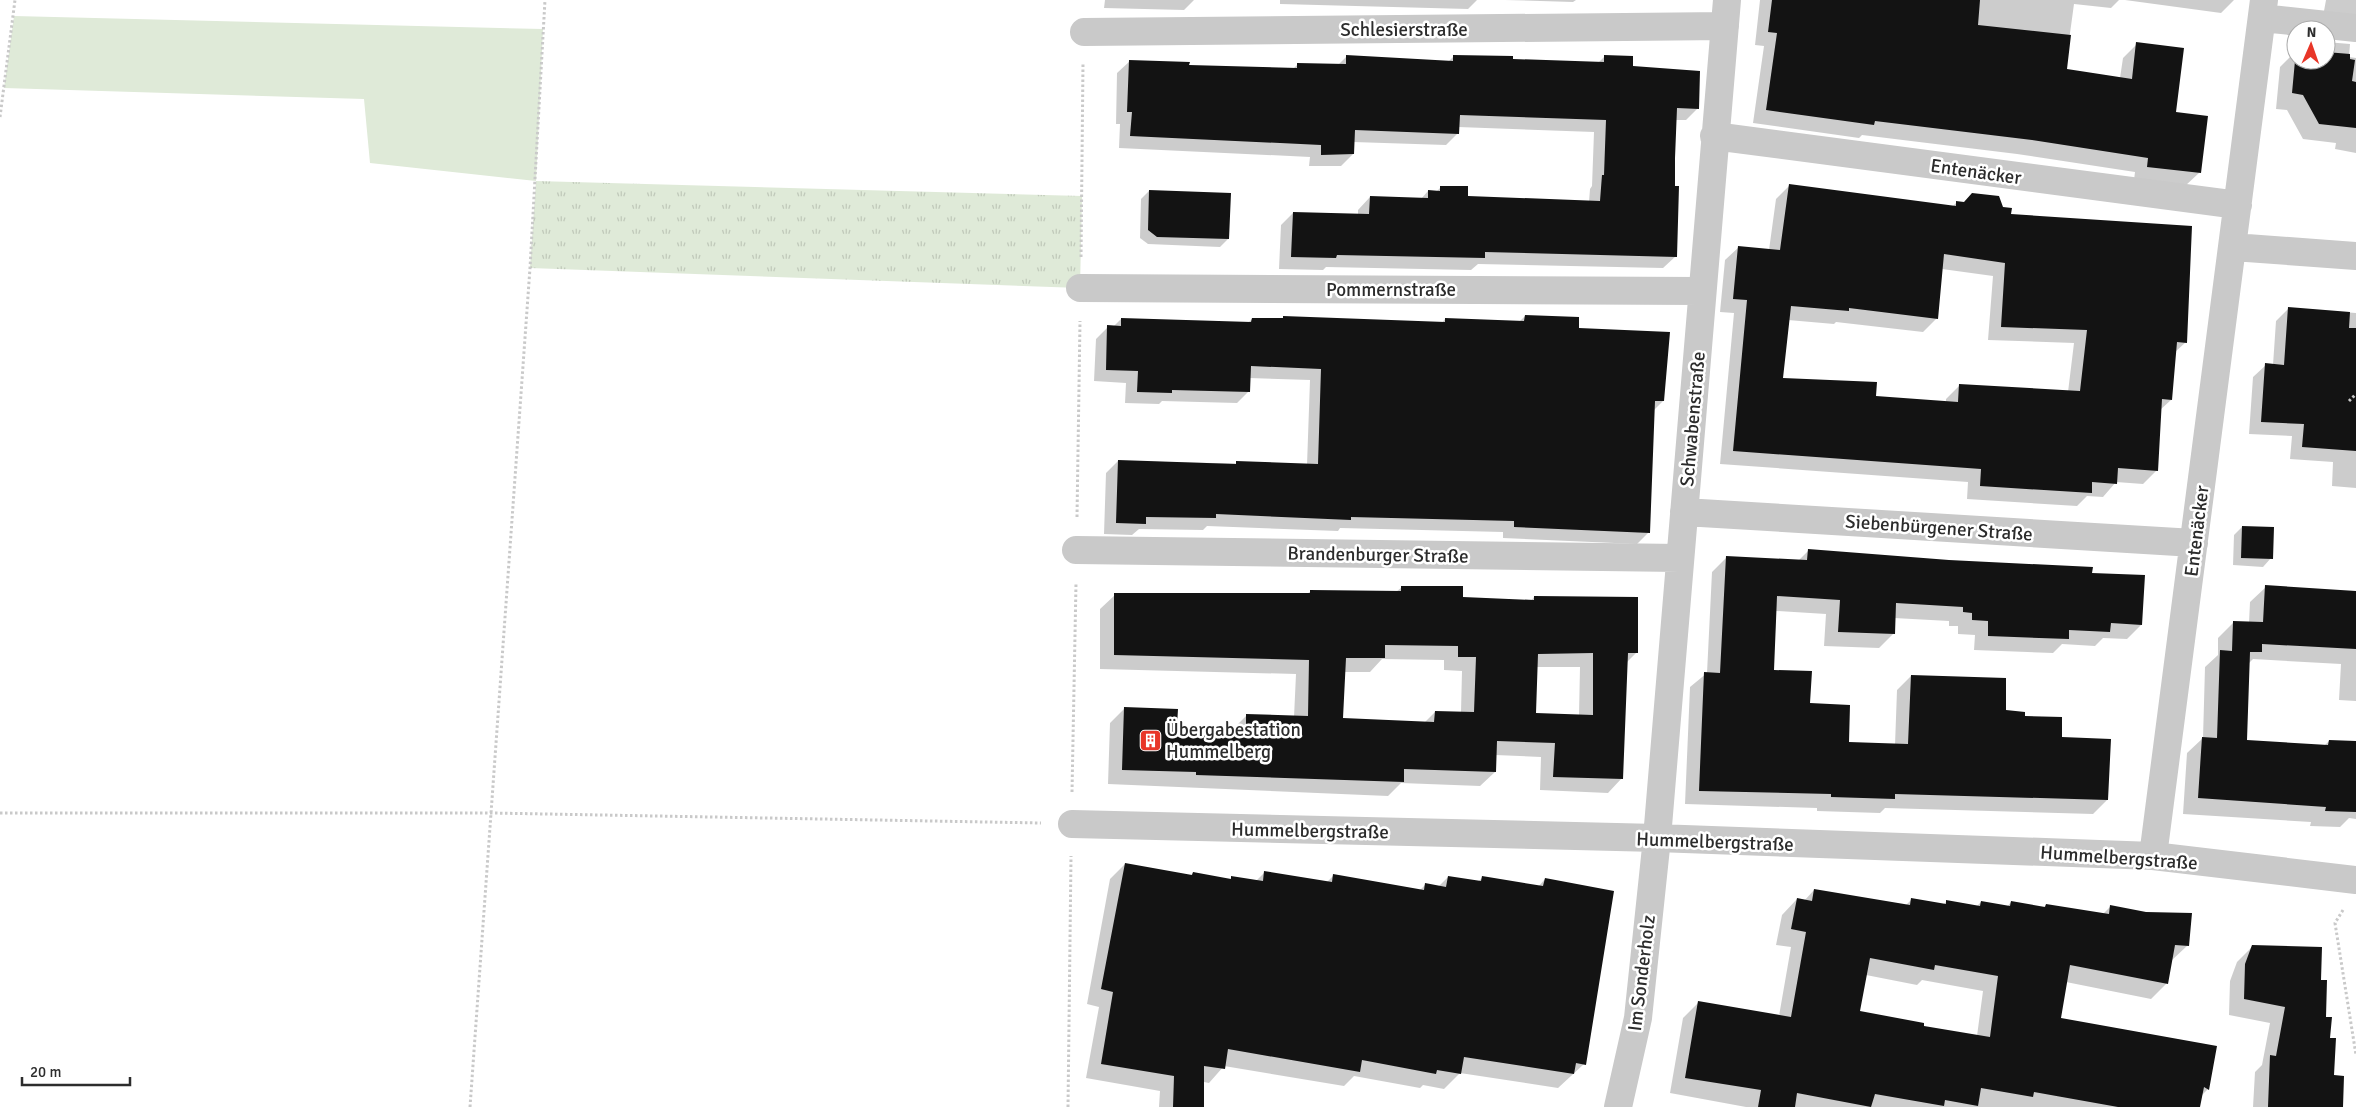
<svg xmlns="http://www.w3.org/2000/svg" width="2356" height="1107" viewBox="0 0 2356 1107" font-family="Signika,sans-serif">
  <defs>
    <pattern id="grass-tufts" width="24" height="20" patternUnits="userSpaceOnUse" patternTransform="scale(1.25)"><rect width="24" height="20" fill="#dfead8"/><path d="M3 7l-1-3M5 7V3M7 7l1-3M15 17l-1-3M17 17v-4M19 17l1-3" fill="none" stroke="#c0c9ba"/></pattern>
  </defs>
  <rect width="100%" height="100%" fill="#fff"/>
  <!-- grass -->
  <path fill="url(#grass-tufts)" d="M536,181L1082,196L1080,288L530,268Z"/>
  <!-- green -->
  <path fill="#dfead8" d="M14,16L543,29L536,181L370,163L364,99L4,88Z"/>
  <!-- shadow -->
  <path fill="#0003" fill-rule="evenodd" d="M1105,0H1194L1184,10L1104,8Z
    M1280,0H1477L1468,9L1280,4Z
    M1505,0H1576L1573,2Z
    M1760,0H2119L2111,8L2074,4L2065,70L2120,78L2123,58L2137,44L2175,113L2199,173L2185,186L2134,180L2135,172L2017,154L1862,135L1859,138L1753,123L1764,46L1755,45Z
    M2125,0H2234L2221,13Z
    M2326,0H2356V16L2324,11Z
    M2326,42L2350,44L2349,57L2356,58V153L2335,149L2336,143L2303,139L2287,110L2276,109L2280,67L2296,51V60H2326Z
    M1347,56L1448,62L1454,56L1512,61L1598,63L1605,56L1632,68L1698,108L1686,120H1676L1674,158L1676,256L1663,268L1478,264L1471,270L1326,267L1323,270L1279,269L1281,225L1293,213L1358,215V210L1370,197L1421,199L1428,191L1436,192L1441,187L1467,197L1589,202L1590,189L1592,186L1594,132L1458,127V133L1446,145L1353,142V154L1341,166H1309L1310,157L1119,148L1120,124H1116L1117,73L1130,61L1188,66L1293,69L1298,64L1338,65Z
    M1789,186L1952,207L1957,202L2002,208L2010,216L2186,342L2174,353L2171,400L2160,410L2157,470L2143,484L2116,482L2103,497L2087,496L2077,506L1967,499L1968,482L1720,464L1734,313L1720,312L1725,260L1739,247L1769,250L1776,199ZM1942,269L1993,276L1988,340L2074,343L2068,392L1960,385L1946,399V402L1875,397L1782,379L1788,320L1834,324L1836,322L1923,332L1937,318Z
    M1149,191L1228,239L1220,247L1148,244L1140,238L1141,199Z
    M2289,308L2356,313V488L2332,486L2333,462L2290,459L2292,436L2249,434L2253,377L2266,365H2273L2276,321Z
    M1525,316L1577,329L1663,401L1653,411L1649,532L1637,544L1503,538V532L1340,528L1338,531L1207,526L1203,530L1139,529L1132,535L1104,534L1106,473L1118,461L1307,465L1310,380L1249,378V391L1237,403L1162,401L1159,404L1125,403L1126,383L1094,381L1096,339L1108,327H1113L1121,319L1248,323L1252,319L1281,320L1284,317L1442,323L1445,319L1519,322Z
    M2242,527L2271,558L2263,567L2233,565L2234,535Z
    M1809,550L2091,574L2141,625L2127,639L2103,638L2095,646L2062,644L2053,653L1974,650L1975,635L1958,634V626H1949V621L1894,618V633L1879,648L1824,646L1826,614L1776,611L1773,672L1848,743L1895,745L1897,690L1911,676L2023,717L2060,738L2107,800L2093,814L1885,808L1880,813L1817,811V808L1685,804L1690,687L1707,673L1712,572L1726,558L1798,561Z
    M1402,587L1461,598L1531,601L1534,597L1637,652L1626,663L1622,778L1608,793L1540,790L1541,757L1495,755V772L1480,786L1401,783L1388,796L1108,784L1110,723L1124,709L1176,727L1233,729L1247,715L1294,717L1296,674L1100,669V609L1115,595L1307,594L1311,591L1396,592ZM1382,659L1444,660V670L1462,671L1461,712H1435L1424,723L1342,719L1344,672H1370ZM1536,667H1580L1579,716L1535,715Z
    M2266,587L2356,620V701L2339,700L2341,664L2253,659L2248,664L2246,741L2324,746L2329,741L2356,742V819L2349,818L2340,827L2310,826L2311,822L2183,814L2187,753L2203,738L2205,667L2218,655V638L2234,622L2249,623L2250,602Z
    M1125,864L1190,876L1193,873L1229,880L1232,877L1256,881L1264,873L1327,882L1334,875L1420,890L1425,885L1438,887L1448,877L1478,882L1482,878L1538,887L1545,879L1584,1064L1558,1088L1460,1073L1444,1089L1423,1085L1420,1088L1354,1076L1344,1086L1224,1066L1209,1083L1204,1082L1203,1107H1159L1160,1091L1086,1078L1099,1007L1087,1004L1110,879Z
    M1814,890L1906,905L1912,899L1943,905L1947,901L1977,906L1981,902L2007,907L2011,902L2043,908L2046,905L2103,914L2111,906L2188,945L2171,961L2166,984L2151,999L2066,982L2059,1019L2216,1047L2208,1089L2201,1096L2199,1107H1746L1670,1093L1683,1018L1698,1003L1779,1016L1791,947L1776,945L1782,915L1797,899L1804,901ZM1866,975L1917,985L1922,980L1983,991L1977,1036L1923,1027L1859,1012Z
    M2253,946L2319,981L2333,1076L2342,1107H2253L2255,1072L2262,1065L2270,1023L2229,1015L2230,981L2237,962Z"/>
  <!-- building -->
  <path fill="#131313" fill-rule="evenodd" d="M1772,0H1980L1978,25L2071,35L2067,69L2132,79L2136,42L2184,48L2176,112L2208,116L2201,173L2147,167L2148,158L2032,140L1875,121L1874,125L1766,110L1777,33L1768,32Z
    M2296,50V60H2326V52L2350,54V59L2355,60L2352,81L2356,82V128L2319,124L2303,95L2292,93Z
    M1346,55L1453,61V55L1513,56V59L1604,62V55L1633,56V66L1700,71L1699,109L1677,108L1675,158V186H1679L1677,257L1485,252V258L1337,255L1336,258L1291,257L1293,212L1369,214L1370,196L1428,198V190L1440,191V186H1468V196L1600,201L1602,175H1604L1606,120L1460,115L1459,134L1355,130L1354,154L1321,155V145L1130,136L1132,112H1127L1129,60L1190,62L1189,65L1297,68V63L1346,64Z
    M1789,184L1956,206V201L1964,202L1972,193L1999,196L2003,207L2012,208L2011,214L2192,226L2187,343L2177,342L2172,400L2162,399L2158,471L2118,468L2117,484L2092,482V493L1980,486L1981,469L1733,451L1747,300L1733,299L1738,246L1780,250ZM1944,254L2005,263L2001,327L2087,330L2080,391L1959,384L1958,402L1876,396L1877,382L1783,378L1791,306L1849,311V308L1938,319Z
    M1149,190L1231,193L1229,239L1157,237L1148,230Z
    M2288,307L2350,312L2349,328H2356V451L2302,447L2304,424L2261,422L2265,363L2284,365Z
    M1525,315L1579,317V328L1670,332L1664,401H1655L1650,533L1514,527V521L1351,517V520L1216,514V518L1146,517V524L1116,523L1118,460L1236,464V461L1318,464L1321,369L1251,366L1250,392L1172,390V393L1137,392L1138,371L1106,370L1107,325L1121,326V318L1251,322L1252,318H1283V316L1445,322V318L1524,321Z
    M2242,526L2274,527L2273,559L2241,558Z
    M1808,549L1949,560L2093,567L2092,573L2145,575L2142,625L2111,623L2110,632L2069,630V639L1988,636V621L1972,620V613L1963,612V607L1896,603L1895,634L1838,632L1840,600L1777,596L1774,670L1812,671L1810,703L1850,705L1849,742L1908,744L1911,675L2006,678V710L2025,712V716L2062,717V737L2111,739L2108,800L1895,794V799L1831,797V794L1699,791L1704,672L1720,673L1726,556L1807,560Z
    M2265,585L2356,591V649L2262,644V652H2250L2247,740L2328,745L2329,740L2356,741V812L2325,811L2326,807L2198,798L2202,737L2217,738L2220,650L2232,651L2233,621L2263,622L2262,641Z
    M1401,586H1463V597L1534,600V596L1638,597V653H1628L1623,779L1553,777L1555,743L1497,741L1496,772L1404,769V782L1196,775V772L1122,770L1124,707L1178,709L1177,726L1246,728V714L1308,716L1309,660L1114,655V593H1310V590L1401,591ZM1385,645L1458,646V657H1476L1474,712L1435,711L1434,722L1343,718L1346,658H1385ZM1593,653V715L1536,713L1538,654Z
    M1125,863L1192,875L1193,872L1231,879V876L1263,881L1264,871L1332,882L1333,874L1424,890L1425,883L1446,887L1448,876L1481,881L1482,876L1543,886L1545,878L1614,891L1586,1065L1576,1063L1574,1074L1464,1057L1461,1074L1437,1070L1436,1074L1362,1060L1360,1072L1228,1049L1225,1069L1204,1066V1107H1173L1174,1076L1101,1064L1113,992L1101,989Z
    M1814,889L1910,905L1911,898L1946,904V900L1980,906L1981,901L2010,906L2011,901L2045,907L2046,904L2109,914L2110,905L2146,912L2192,913L2189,946L2175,945L2168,984L2070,965L2061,1018L2217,1046L2209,1090L2204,1087L2200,1107H2118L2034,1092L2033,1097L1981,1088L1978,1106L1945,1100L1944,1106L1875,1094L1871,1107L1797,1093L1795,1107H1758L1761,1090L1685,1078L1698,1001L1791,1017L1806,932L1791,929L1797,898L1812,901ZM1870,958L1934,970L1935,965L1998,976L1990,1037L1924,1026V1023L1860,1011Z
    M2252,945L2322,947L2321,980H2327L2326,1017H2332L2330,1038H2336L2334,1075L2344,1076L2343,1107H2268L2270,1055L2276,1056L2285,1007L2244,999L2245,964Z"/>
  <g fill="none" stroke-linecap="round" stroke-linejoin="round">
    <!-- path -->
    <path stroke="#c9c9c9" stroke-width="3" stroke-dasharray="2.5 2.5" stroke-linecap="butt" d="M0,117L15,0
      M1081,257L1083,63
      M2349,401L2356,394
      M1077,517L1080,321
      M1072,792L1076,583
      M0,813H491L1041,823
      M2343,910L2335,923L2356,1055
      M470,1107L530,268L545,0
      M1068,1107L1071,856"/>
    <!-- minor -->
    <path stroke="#c9c9c9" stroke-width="28" d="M2262,18L2356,28
      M1084,32L1725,26
      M1714,136L2238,205
      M2233,247L2356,256
      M1080,288L1702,291
      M1684,512L2194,543
      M1076,550L1680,558
      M1072,824L1657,838L2153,856L2356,880
      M2153,856L2264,0
      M1618,1107L1638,1018L1657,838L1727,0"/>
  </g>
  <!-- icons -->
  <defs>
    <symbol id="building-square" viewBox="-11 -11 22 22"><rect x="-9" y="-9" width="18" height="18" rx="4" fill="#e83628" stroke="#fff"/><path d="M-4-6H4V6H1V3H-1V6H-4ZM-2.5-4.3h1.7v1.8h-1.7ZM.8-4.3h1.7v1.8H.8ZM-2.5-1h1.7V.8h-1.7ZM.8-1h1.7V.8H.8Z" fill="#fff"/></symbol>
  </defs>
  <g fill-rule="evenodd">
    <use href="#building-square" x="1138" y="728" width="25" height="25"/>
  </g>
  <g text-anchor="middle" stroke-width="5" stroke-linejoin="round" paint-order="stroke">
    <!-- street labels -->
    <g font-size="19" fill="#2c2c2c" stroke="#fff">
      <text x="1404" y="36">Schlesierstraße</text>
      <text transform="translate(1976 171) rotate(8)" y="7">Entenäcker</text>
      <text x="1391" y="296">Pommernstraße</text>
      <text transform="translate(1692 419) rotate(-85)" y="7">Schwabenstraße</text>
      <text transform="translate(1939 527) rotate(4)" y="7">Siebenbürgener Straße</text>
      <text transform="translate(2196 531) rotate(-83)" y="7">Entenäcker</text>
      <text transform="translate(1378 554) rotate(1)" y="7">Brandenburger Straße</text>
      <text transform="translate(1310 830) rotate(1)" y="7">Hummelbergstraße</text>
      <text transform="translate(1715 841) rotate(2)" y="7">Hummelbergstraße</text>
      <text transform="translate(2119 857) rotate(4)" y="7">Hummelbergstraße</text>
      <text transform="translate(1641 973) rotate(-83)" y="7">Im Sonderholz</text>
    </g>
    <!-- poi labels -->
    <g font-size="19" fill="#2c2c2c" stroke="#fff" text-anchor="start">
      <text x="1166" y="736">Übergabestation<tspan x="1166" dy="22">Hummelberg</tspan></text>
    </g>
  </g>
  <!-- north arrow -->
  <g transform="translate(2311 45) rotate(2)"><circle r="24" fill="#ffffff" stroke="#ababab"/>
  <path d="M0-4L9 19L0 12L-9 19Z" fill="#e83628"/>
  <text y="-8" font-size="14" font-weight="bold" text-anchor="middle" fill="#2c2c2c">N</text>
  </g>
  <!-- scale -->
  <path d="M22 1077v8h108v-8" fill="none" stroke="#2c2c2c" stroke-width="2.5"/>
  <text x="30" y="1077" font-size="15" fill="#2c2c2c" stroke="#ffffff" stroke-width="4" paint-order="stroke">20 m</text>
</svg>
